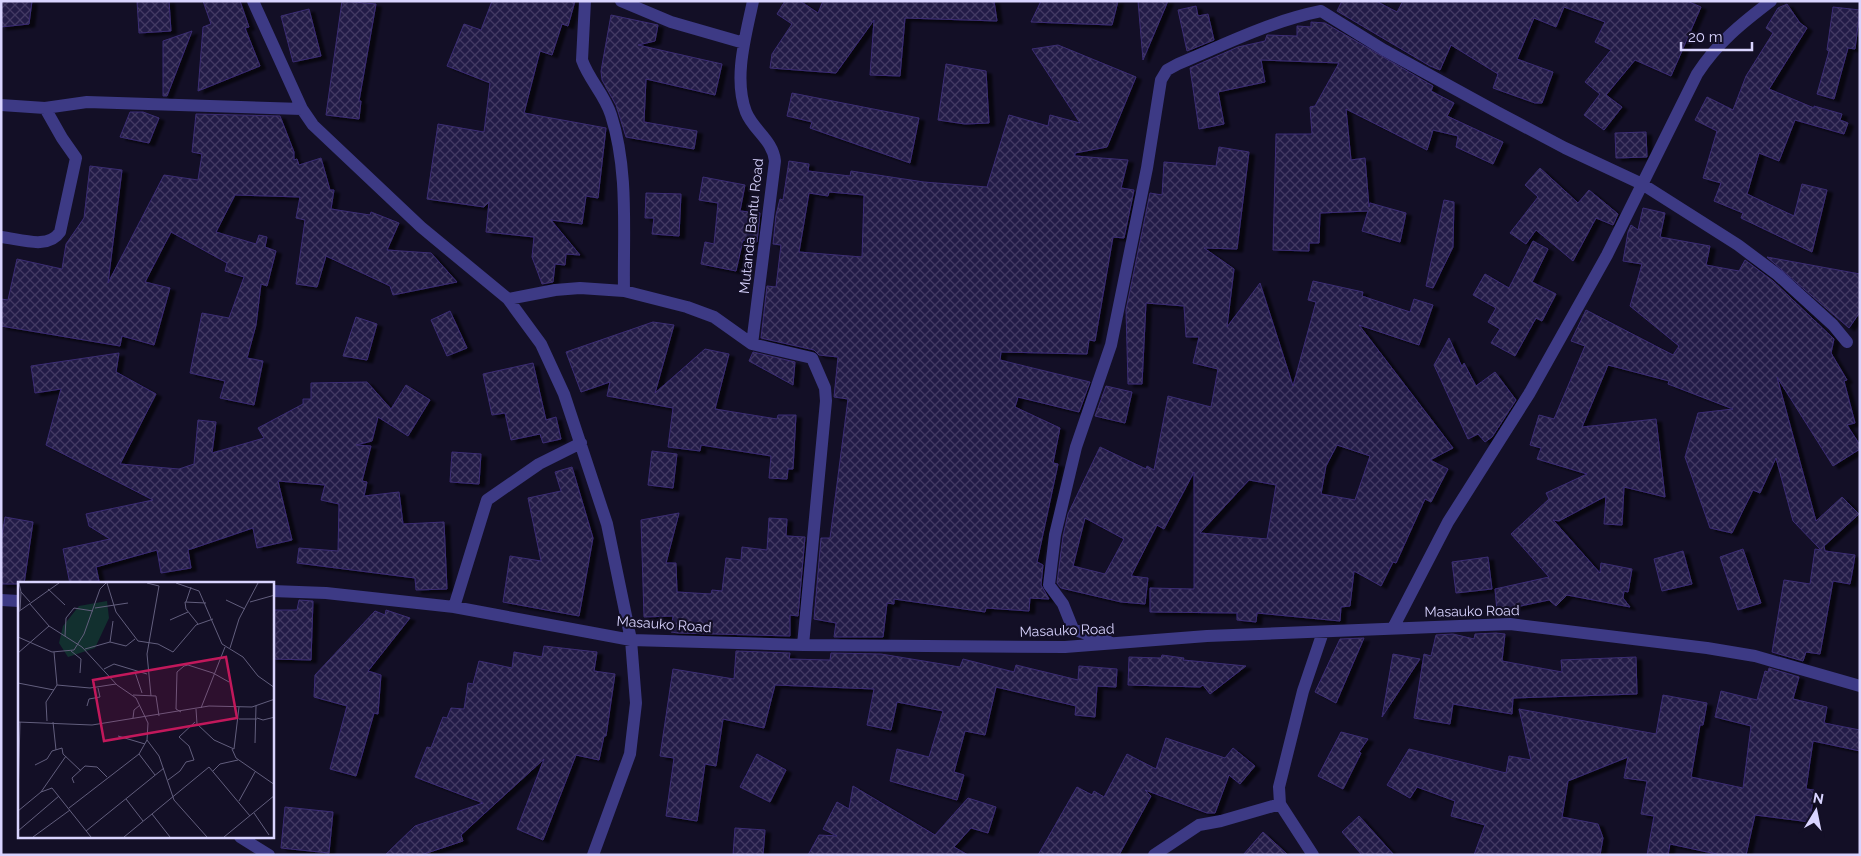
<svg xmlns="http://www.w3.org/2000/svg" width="1861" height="856" viewBox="0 0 1861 856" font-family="Raleway,sans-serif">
  <defs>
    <pattern id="building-cross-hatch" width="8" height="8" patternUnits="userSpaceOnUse" patternTransform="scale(1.25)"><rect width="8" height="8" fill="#241b47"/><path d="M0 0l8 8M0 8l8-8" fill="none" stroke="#433b63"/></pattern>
    <filter id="shadow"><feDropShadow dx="5.5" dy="3" stdDeviation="1" flood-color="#0009"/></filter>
  </defs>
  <rect width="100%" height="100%" fill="#130f26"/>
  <!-- building -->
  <path fill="url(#building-cross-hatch)" stroke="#3b2d73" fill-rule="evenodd" filter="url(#shadow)" d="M1,1H32L29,24L1,27Z
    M137,1H169L171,31L139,33Z
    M203,1H240L249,27L245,28L260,66L198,91L203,27L211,24Z
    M342,1L376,4L359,101H361L359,119L326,115Z
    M492,1H575L568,26L562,24L552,55L540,51L524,113L606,128L598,198L586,196L582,224L551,220L580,255L566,254L565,265L555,264L553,282L542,284L532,257L534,237L486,232L489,202L484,207L427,199L438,124L484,132L490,83L447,66L464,24L481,30Z
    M785,1H800L818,13L823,1H994L997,21L905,18L900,76L870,75L874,20L836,73L770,68L772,54L792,24L777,14Z
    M1041,1H1118L1112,25L1031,22Z
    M1138,1H1168L1143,60Z
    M1342,1H1376L1397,12L1403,1H1687L1701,7L1671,76L1635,60L1606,95L1622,107L1604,130L1584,115L1600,94L1585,82L1611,50L1595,42L1605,22L1564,7L1556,27L1534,18L1517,59L1553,72L1542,103H1535L1493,88L1498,74L1451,45L1440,70L1430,66L1337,11Z
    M1787,4L1800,23L1807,28L1769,89L1814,108V106L1842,114L1840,120L1848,123L1844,134L1795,120L1779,161L1759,153L1747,194L1794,216L1802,184L1827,190L1812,252L1741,218L1743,213L1714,201L1721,183L1703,178L1717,131L1695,120L1707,97L1733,110L1746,76L1773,33L1766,28L1778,8Z
    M1196,6L1198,16L1208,14L1214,40L1187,51L1178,10Z
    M1833,7L1860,10L1855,49L1848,48L1834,99L1817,94L1829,51L1827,50Z
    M309,9L321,56L293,62L281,16Z
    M611,15L658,25L655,41L638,45L722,64L715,95L646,79L644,122L697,131L694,149L626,137L616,105L602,80L601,71Z
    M1311,22L1325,23L1433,86L1431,91L1454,103L1447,116L1503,142L1493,164L1456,147L1458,136L1433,130L1427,150L1346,109L1351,160L1365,158L1369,207L1370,203L1406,213L1400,242L1362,231L1368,211L1320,213L1319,243H1309V251L1273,250L1276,134H1312L1310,107L1315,106L1339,63L1261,60L1265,82L1218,92L1224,124L1199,129L1190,68L1238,47L1265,41L1267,35L1297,36V26L1311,27Z
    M192,31L167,96H163V41Z
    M1058,45L1136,77L1107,147L1075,153V156L1128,160L1121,188L1134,190L1124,238L1113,237L1095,341L1089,340L1087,354L1001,352L1000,360L1090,382L1079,412L1018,397L1015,407L1060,428L1053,463L1058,464L1037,562L1043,565L1041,585L1049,599L1030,598L1029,611L986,608L985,612L894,599V604L887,603L883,637H834L836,623L814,619L821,538H830L848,399L834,397L838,357L819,355L814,350L761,338L767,286L776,287L781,245L773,244L776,215L780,199L783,200L789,161L809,164L808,171L850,176L851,171L924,182L987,187L1009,115L1048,126L1050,115L1080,123L1032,49ZM829,192L864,195L862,257L799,252L809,193L828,196Z
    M946,64L986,71L989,123L965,124L938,120Z
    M792,93L919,118L910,163L810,128L812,122L787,116Z
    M130,112H143L159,118L149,143L120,137Z
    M196,114L280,116L294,152V160L297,159L299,165L321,158L330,190H334L331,209L370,215L371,212L399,223L387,250L431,253L457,282L393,295L390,286L326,256L317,287L296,284L305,220L296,218L300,197L235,195L216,232L256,244L259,235L267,237L265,247L276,251L267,286L261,284L256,325L247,358L263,361L254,405L220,398L225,381L190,373L202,313L229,318L244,277L225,271L227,263L171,232L145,282L170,288L154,345L122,336L120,346L1,326V299L8,300L17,259L62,269L66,244L84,218L90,166L122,170L108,283L164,175L198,180L202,154L192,152Z
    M1646,132L1647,157L1616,158L1615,133Z
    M1219,147L1249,152L1237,249L1204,248L1234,269L1227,327L1260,283L1293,386L1316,302L1308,300L1313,281L1363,292L1362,296L1410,312L1414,299L1433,305L1419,345L1359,325L1453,448L1430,460L1448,469L1431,502L1425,499L1396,563L1393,562L1381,586L1354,571L1350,606L1341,607L1340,621L1257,613L1256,622L1237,620V613L1150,612V588L1194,589V472L1164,529L1157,525L1131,576L1148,578L1145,604L1121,602L1061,588L1057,583L1063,536L1068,514L1100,447L1146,469L1147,466L1154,470L1168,396L1211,407L1218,369L1193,363L1199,337H1186L1184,306L1146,303L1142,384H1128L1126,310L1150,193L1162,195L1164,162L1216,166ZM1337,445L1370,456L1355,500L1321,494L1326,466ZM1249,480L1276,485L1267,539L1200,533ZM1085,518L1124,539L1105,574L1073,566Z
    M1540,168L1578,203L1589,190L1618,214L1613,225L1596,218L1573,261L1536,230L1526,244L1510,233L1538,197L1525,185Z
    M703,177L745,185L740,211L760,213L757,242L743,240L736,271L701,264L705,242L714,244L718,203L699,200Z
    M646,193L681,194L679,236L652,234L654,218H645Z
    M1444,200L1454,202L1453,247L1433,288L1426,286Z
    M1643,208L1665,213L1660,237L1710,246L1706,265L1739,271L1745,260L1773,281L1834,339L1831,353L1847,380L1844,381L1855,423L1847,425L1860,445V449L1833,466L1777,377L1816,521L1842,497L1859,514L1824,546L1825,551L1855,555L1853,568L1850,584L1833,581L1820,654L1806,652L1803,661L1772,652L1784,580L1810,584L1815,549L1821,550L1793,521L1776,458L1760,493L1753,490L1732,533L1710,528L1685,457L1698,413L1733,409L1668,384L1669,381L1608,365L1582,427L1656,419L1665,497L1624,487L1622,525L1604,524L1606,496L1559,521L1553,520L1600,573L1601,563L1632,569L1628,592L1624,591L1623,598L1630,607L1567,595L1556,606L1549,600L1497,611L1495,589L1549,577L1511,534L1549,499L1546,493L1587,474L1537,459L1541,448L1530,445L1539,415L1554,419L1585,346L1571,341L1586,310L1673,355L1679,346L1630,306L1642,264L1623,261L1628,232L1631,225L1638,230Z
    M1533,241L1548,249L1532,282L1556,294L1542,321L1536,318L1515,356L1491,343L1500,329L1488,322L1496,308L1473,295L1485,274L1509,288Z
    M1767,257L1860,274V312L1849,328Z
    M450,311L467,348L447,356L431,320Z
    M356,317L377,324L367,360L343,356Z
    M653,322L674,325L655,393L705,349L729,354L715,409L777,419L778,415H796L793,469H788L787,479L769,478L771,456L701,445L700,451L668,447L673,408L607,396L610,382L581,392L566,352Z
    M1449,338L1462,367L1464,363L1476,386L1495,372L1516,400L1492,437L1485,442L1478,434L1468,439L1434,365Z
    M753,352L795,362L793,385L749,361Z
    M119,353L116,372L156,394L120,464L179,469L194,464L198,420L216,422L212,453L264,438L258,428L303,404V399H311V383L367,382L391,409L406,385L430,400L408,436L378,417L372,441L356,445L371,446L362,481L367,482L364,496L399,492L403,524L444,522L447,589L416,590L415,578L297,563L299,548L338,551L339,504L321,500L325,485L278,481L292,540L257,548L253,528L188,550L191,568L161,573L157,550L96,567L99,581L70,584L63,549L110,539L89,526L86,514L153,500L46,445L61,389L35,393L31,366Z
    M533,363L546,420L556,417L561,439L543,443L540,434L511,440L505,413L492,415L483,374Z
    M1106,386L1132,392L1125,423L1095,416Z
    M652,451L677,454L673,488L648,485Z
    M452,452L481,454L479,484L450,482Z
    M572,467L593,538L579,616L503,602L510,556L541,561L528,498L561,491L555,472Z
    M679,513L666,563H676L677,592L711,594L712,590L722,591L726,558L741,560L742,547L767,550L769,518L787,519L786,536L805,537L798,616L790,615V636L678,633L671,632L673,616L644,617L641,520Z
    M5,517L33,522L24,584H1V541Z
    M1743,549L1761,603L1738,610L1720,557Z
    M1683,551L1692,584L1662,591L1654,559Z
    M1488,557L1492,589L1456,593L1452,562Z
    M299,600L313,601L311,660L272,659V610H297Z
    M386,610L410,618L368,671L381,675L378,714L374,713L356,776L330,769L347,706L314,697L315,675L375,611L385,615Z
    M1496,633L1505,634L1502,661L1562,672L1561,660L1636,657L1637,694L1513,698L1512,714L1453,704L1450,724L1414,718L1424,654L1431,656L1436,635L1453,634L1474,639L1475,634Z
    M1364,638L1336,703L1315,692L1340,639Z
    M544,646L597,652L594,671L615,674L606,736H604L599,760L576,755L543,840L517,829L544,759L461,835L463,841L421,855H385L415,826L483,803L415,777L427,747L431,748L443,717L447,718L451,708L464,709L468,683L473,684L479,661L512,668L514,652L542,657Z
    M736,651L790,653L789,659L830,660L831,653L881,654L960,667L963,659L1014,672L1016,665L1078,680L1079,666L1117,669L1116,687L1097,686L1095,717L1075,715L1076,706L996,687L985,735L965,731L954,772L964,775L957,800L890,781L897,749L929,757L943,711L897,702L891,730L867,725L874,689L775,685L764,728L723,719L716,766L705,764L697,821L666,816L674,758L660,756L673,669L734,679Z
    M1393,654L1420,659L1382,717Z
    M1162,655L1184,658L1183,660L1246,666L1210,694L1203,685L1200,687L1128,685L1129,657L1161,658Z
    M1769,668L1799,677L1793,699L1827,707L1824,723L1860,730V751L1813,741L1806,789L1814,790L1810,822L1755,815L1746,855H1721L1670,844L1668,855H1647L1654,816L1641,814L1647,781L1624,778L1628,757L1568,781L1562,817L1598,824L1603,838L1600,855H1474L1485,825L1451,816L1455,801L1417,787L1410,798L1387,785L1409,749L1506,773L1509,756L1531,760L1519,709L1656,734L1663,695L1707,703L1703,725H1700L1691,777L1743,788L1751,726L1715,717L1721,691L1757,700L1765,671L1768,672Z
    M1341,732L1368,739L1359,752L1361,753L1343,789L1318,776Z
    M1166,738L1225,758L1233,748L1255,766L1240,784L1229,775L1215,813H1207L1145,790L1151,796L1119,855H1038L1077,787L1092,795L1094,791L1104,797L1127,754L1156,769Z
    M757,754L786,770L770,802L740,787Z
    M853,786L935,835L968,798L996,807L988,833L971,828L954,847L968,855H808L819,835L837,836L823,829L837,802L849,809Z
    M285,807L333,812L329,853L281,848Z
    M1359,816L1394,855H1362L1342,832Z
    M735,828L765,830L763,855H733Z
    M1263,832L1288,855H1243Z"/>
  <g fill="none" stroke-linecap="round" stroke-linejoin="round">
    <!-- minor -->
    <path stroke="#3d3a85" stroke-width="12" d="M253,1L302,109L313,125L421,227L508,299L541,344L564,394L607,524L631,640L636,703L630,754L593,855
      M585,1L582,60C589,80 605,95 611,115C629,171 623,233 624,291
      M621,1L671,22L744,43
      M1,105L45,108L87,102L302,109
      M1,237C20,239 48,250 60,232L76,158L62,138L45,108
      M508,299L555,290L580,288L624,291L687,307L714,317L752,344L812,358L825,388L826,401L803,645
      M752,344L775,161C773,140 753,130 746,112C733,78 746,35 753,1
      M272,591L326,593L454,607L631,640L803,645L1065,647L1207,636L1510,624L1707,648L1755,656L1860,686
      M1,600L19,601
      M454,607L487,500L539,464L581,443
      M1393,628L1448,522L1529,394L1607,255L1697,74C1717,43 1742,23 1771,1
      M1109,642L1073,629L1063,604L1049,585L1055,535L1076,447L1111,345L1147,168L1161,80L1167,70L1178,64C1225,44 1271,21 1321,11L1384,50L1497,112L1565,148L1642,184L1738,245L1778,275L1833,325L1847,342
      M240,837L269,855
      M1154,855L1199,825L1221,821L1280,804
      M1313,855L1280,804L1279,787L1303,691L1323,632"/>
  </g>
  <g text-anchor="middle" stroke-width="4.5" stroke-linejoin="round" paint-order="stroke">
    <!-- street labels -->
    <g font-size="14" fill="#d9d4ff" stroke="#130f26">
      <text transform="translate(751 226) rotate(-84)" y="5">Mutanda Bantu Road</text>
      <text transform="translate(1472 611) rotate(-1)" y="5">Masauko Road</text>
      <text transform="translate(664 624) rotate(4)" y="5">Masauko Road</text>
      <text transform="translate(1067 630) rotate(-2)" y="5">Masauko Road</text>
    </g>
  </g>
  <!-- overview -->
  <g transform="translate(18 582)">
    <rect width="256" height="256" fill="#130f26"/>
    <path d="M89,19L91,36L77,66L50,75L41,61L45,44L61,24Z" fill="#12302f"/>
    <path fill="none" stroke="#625e7d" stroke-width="1" d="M1,1L3,10L12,20M89,1L98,30L120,59L140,62L155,70L178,43L195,37M129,1L141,4L129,72L133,114M158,1L181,9L204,62L225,75L240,94L257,106M30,7L47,23M208,18L227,27M168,20L173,5M232,20L257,13M12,22L31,44L64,65L99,103L118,116L130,141L129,158L121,172L51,226M77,26L110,21M2,28L3,10M0,30L41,1M152,38L170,30M180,42L168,27L167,20L188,21M47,54L48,36L56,26L75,29M0,55L34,70L56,68L66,52L82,7L88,1M92,60L95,39M212,66L221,37L240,1M67,67L92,60L108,64L117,57M53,69L63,77L62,91M0,71L31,44M86,87L96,82L129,92M117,90L124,111M0,101L36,108M39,103L72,106L98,102M115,113L138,114L141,134M69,124L71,117L82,115L80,106M183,126L207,65M178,127L179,142L196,158L216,167L221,125M163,130L158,127L159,90L166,84L170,83L195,91L211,100M115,136L116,128L122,123M239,136L245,138L257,135M221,137H239M29,139L28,120L39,103L36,70M0,140L74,143L191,124L234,125L257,117M35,140L38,168M100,154L127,162M129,158L141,174L156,218L189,255M237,161L238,124M214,167L218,176L257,203M121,172L137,193M17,183L29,177L34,169L44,166L45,172L63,189M195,189L202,182L220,178M150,198L162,189L168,180L176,178L171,164L161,155L177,140M56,201L54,196L67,184L79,185L89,195M23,210L48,174M0,217L2,140M108,217L125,239M221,219L237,190M0,229L23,210L34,206L73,255M236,231L251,253M134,232L152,255M0,249L41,214M68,249L146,186M15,255L52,228M106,255L191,185L232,234M206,255L257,213"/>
    <path fill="#c2185b" fill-opacity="0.15" stroke="#c2185b" stroke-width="2.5" d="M208,75L219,136L86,159L75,98Z"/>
    <rect width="256" height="256" fill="none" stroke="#d9d4ff" stroke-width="2.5"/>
  </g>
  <!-- border -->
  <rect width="1861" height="856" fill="none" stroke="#d9d4ff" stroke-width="5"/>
  <!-- north arrow -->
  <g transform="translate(1816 811) rotate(10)" stroke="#130f26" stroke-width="4" paint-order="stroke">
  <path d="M0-4L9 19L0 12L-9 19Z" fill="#d9d4ff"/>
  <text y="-8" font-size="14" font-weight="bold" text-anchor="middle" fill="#d9d4ff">N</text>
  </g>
  <!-- scale -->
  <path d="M1681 42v8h71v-8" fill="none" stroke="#d9d4ff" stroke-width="2.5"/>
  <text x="1688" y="42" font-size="15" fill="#d9d4ff" stroke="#130f26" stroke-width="4" paint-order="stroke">20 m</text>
</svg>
